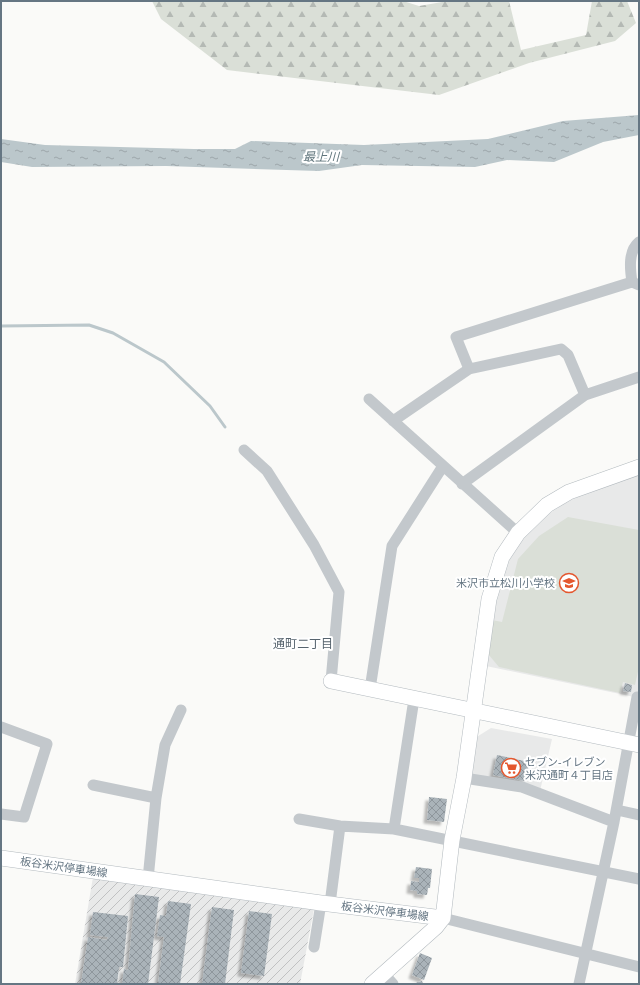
<svg xmlns="http://www.w3.org/2000/svg" width="640" height="985" viewBox="0 0 640 985" font-family="'Noto Sans','Noto Sans JP',sans-serif">
  <defs>
    <pattern id="industrial-furrows" width="10" height="10" patternUnits="userSpaceOnUse"><rect width="10" height="10" fill="#e8e9e9"/><path d="M-1 1l2-2M0 10L10 0M9 11l2-2" fill="none" stroke="#c0c1c2"/></pattern>
    <pattern id="forest-firs" width="22" height="20" patternUnits="userSpaceOnUse"><rect width="22" height="20" fill="#dadfd7"/><path d="M5 1l3.5 6h-7zM16 11l3.5 6h-7z" fill="#b4b9b4"/></pattern>
    <pattern id="water-ripples" width="26" height="14" patternUnits="userSpaceOnUse"><rect width="26" height="14" fill="#bbc7cb"/><path d="M2 4q2-2 4 0t4 0M15 11q2-2 4 0t4 0" fill="none" stroke="#9ca6aa"/></pattern>
    <pattern id="building-cross-hatch" width="8" height="8" patternUnits="userSpaceOnUse"><rect width="8" height="8" fill="#aab3b9"/><path d="M0 0l8 8M0 8l8-8" fill="none" stroke="#8e969c"/></pattern>
    <filter id="shadow"><feDropShadow dx="-3.5" dy="3.5" stdDeviation="1" flood-color="#0004"/></filter>
  </defs>
  <rect width="100%" height="100%" fill="#fafaf8"/>
  <!-- built -->
  <path fill="#e8e9e9" d="M639,474V698L486,666L492,606L505,564L521,540L540,520L562,505L587,492Z
    M491,728L552,739L540,791L474,777L469,772L475,738Z"/>
  <!-- industrial -->
  <path fill="url(#industrial-furrows)" d="M93,877L314,909L300,984H75Z"/>
  <!-- forest -->
  <path fill="url(#forest-firs)" d="M152,1H403L419,6L448,1H509L521,50L586,35L592,1H627L636,23L615,41L529,63L439,95L227,70L161,19Z"/>
  <!-- garden -->
  <path fill="#dadfd7" d="M568,517L639,530V667L635,685L623,682L620,693L499,667L488,654L492,620L502,622L518,559L539,536Z"/>
  <!-- water -->
  <path fill="url(#water-ripples)" d="M639,115V135L603,142L554,162L507,160L475,167L362,165L319,171L166,166L32,167L1,162V139L45,145L194,149H235L251,141L364,145L488,139L563,121Z"/>
  <g fill="none" stroke-linecap="round" stroke-linejoin="round">
    <!-- stream -->
    <path stroke="#bbc7cb" stroke-width="3" d="M1,326L89,325L113,333L164,362L210,406L225,427"/>
  </g>
  <!-- building -->
  <path fill="url(#building-cross-hatch)" filter="url(#shadow)" d="M625,683L632,685L631,692L623,691Z
    M497,755L529,762L525,781L493,775Z
    M429,797L447,799L444,822L427,820Z
    M416,867L432,869L430,888H428L427,895L417,894V891L410,890L411,881L419,882V878H414Z
    M135,894L159,897L148,984H122L124,969L128,970Z
    M168,901L191,904L180,984H158L164,937L157,936L160,915L166,916Z
    M212,907L234,910L225,984H202Z
    M249,911L272,914L264,976L241,973Z
    M93,912L128,916L123,967H119L117,984H81L88,937L107,940L108,937L90,935Z
    M420,953L432,958L424,980L412,975Z
    M422,981L423,984H412Z"/>
  <g fill="none" stroke-linecap="round" stroke-linejoin="round">
    <defs>
      <path id="secondary" d="M331,681L639,745
        M1,858L321,903L443,918
        M372,984L436,927L443,918L452,840L464,778L489,599L502,557L518,533L547,505L569,492L639,467"/>
    </defs>
    <!-- secondary casing -->
    <use href="#secondary" stroke="#b3babf" stroke-width="16"/>
    <!-- street -->
    <path stroke="#c3c8cc" stroke-width="11" d="M632,282C630,269 628,251 639,242
      M469,369L456,337L632,282L639,285
      M369,399L518,533
      M393,421L469,369L561,349L568,355L585,395
      M244,450L267,471L314,545L339,592L331,681
      M462,484L585,395L639,377
      M370,689L392,546L443,466
      M1,727L47,744L24,817L1,814
      M464,778L522,787L614,822
      M93,785L156,798
      M617,810L639,815
      M299,819L340,826L394,829L639,879
      M394,829L414,699
      M148,879L156,798L165,745L181,710
      M330,904L340,826
      M443,918L639,967
      M314,947L321,903
      M384,974L393,984
      M579,984L614,822L637,697"/>
    <!-- secondary -->
    <use href="#secondary" stroke="#fff" stroke-width="15"/>
  </g>
  <!-- icons -->
  <defs>
    <symbol id="school-ring" viewBox="-11 -11 22 22"><circle r="9.5" fill="#fff" stroke="#e4572e" stroke-width="1.5"/><path d="M0-5L7-2L0 1L-7-2ZM-4 1L0 2.5L4 1V4Q0 6-4 4Z" fill="#e4572e"/></symbol>
    <symbol id="supermarket-ring" viewBox="-11 -11 22 22"><circle r="9.5" fill="#fff" stroke="#e4572e" stroke-width="1.5"/><path d="M-6-5.5h2.5l.6 2H6L4.5 2H-2.5L-4.4-4H-6ZM-1.5 3.2a1.3 1.3 0 1 0 .1 0ZM3 3.2a1.3 1.3 0 1 0 .1 0Z" fill="#e4572e"/></symbol>
  </defs>
  <g fill-rule="evenodd">
    <use href="#school-ring" x="558" y="572" width="22" height="22"/>
    <use href="#supermarket-ring" x="500" y="757" width="22" height="22"/>
  </g>
  <g text-anchor="middle" stroke-width="4" stroke-linejoin="round" paint-order="stroke">
    <!-- poi labels -->
    <g font-size="11" fill="#657683" stroke="#fff" text-anchor="end">
      <text x="555" y="587">米沢市立松川小学校</text>
      <text x="525" y="766" text-anchor="start">セブン-イレブン<tspan x="525" dy="13">米沢通町４丁目店</tspan></text>
    </g>
    <!-- street labels -->
    <g font-size="11" fill="#657683" stroke="#fff">
      <text transform="translate(64 867) rotate(8)" y="4">板谷米沢停車場線</text>
      <text transform="translate(385 911) rotate(7)" y="4">板谷米沢停車場線</text>
    </g>
    <!-- water labels -->
    <g font-size="12" font-style="italic" fill="#60757c" stroke="#fff">
      <text transform="translate(321 157) rotate(1)" y="4">最上川</text>
    </g>
    <!-- neighbourhood labels -->
    <g font-size="12" fill="#57646e" stroke="#fff">
      <text x="303" y="648">通町二丁目</text>
    </g>
  </g>
  <!-- border -->
  <rect width="640" height="985" fill="none" stroke="#657683" stroke-width="4"/>
</svg>
